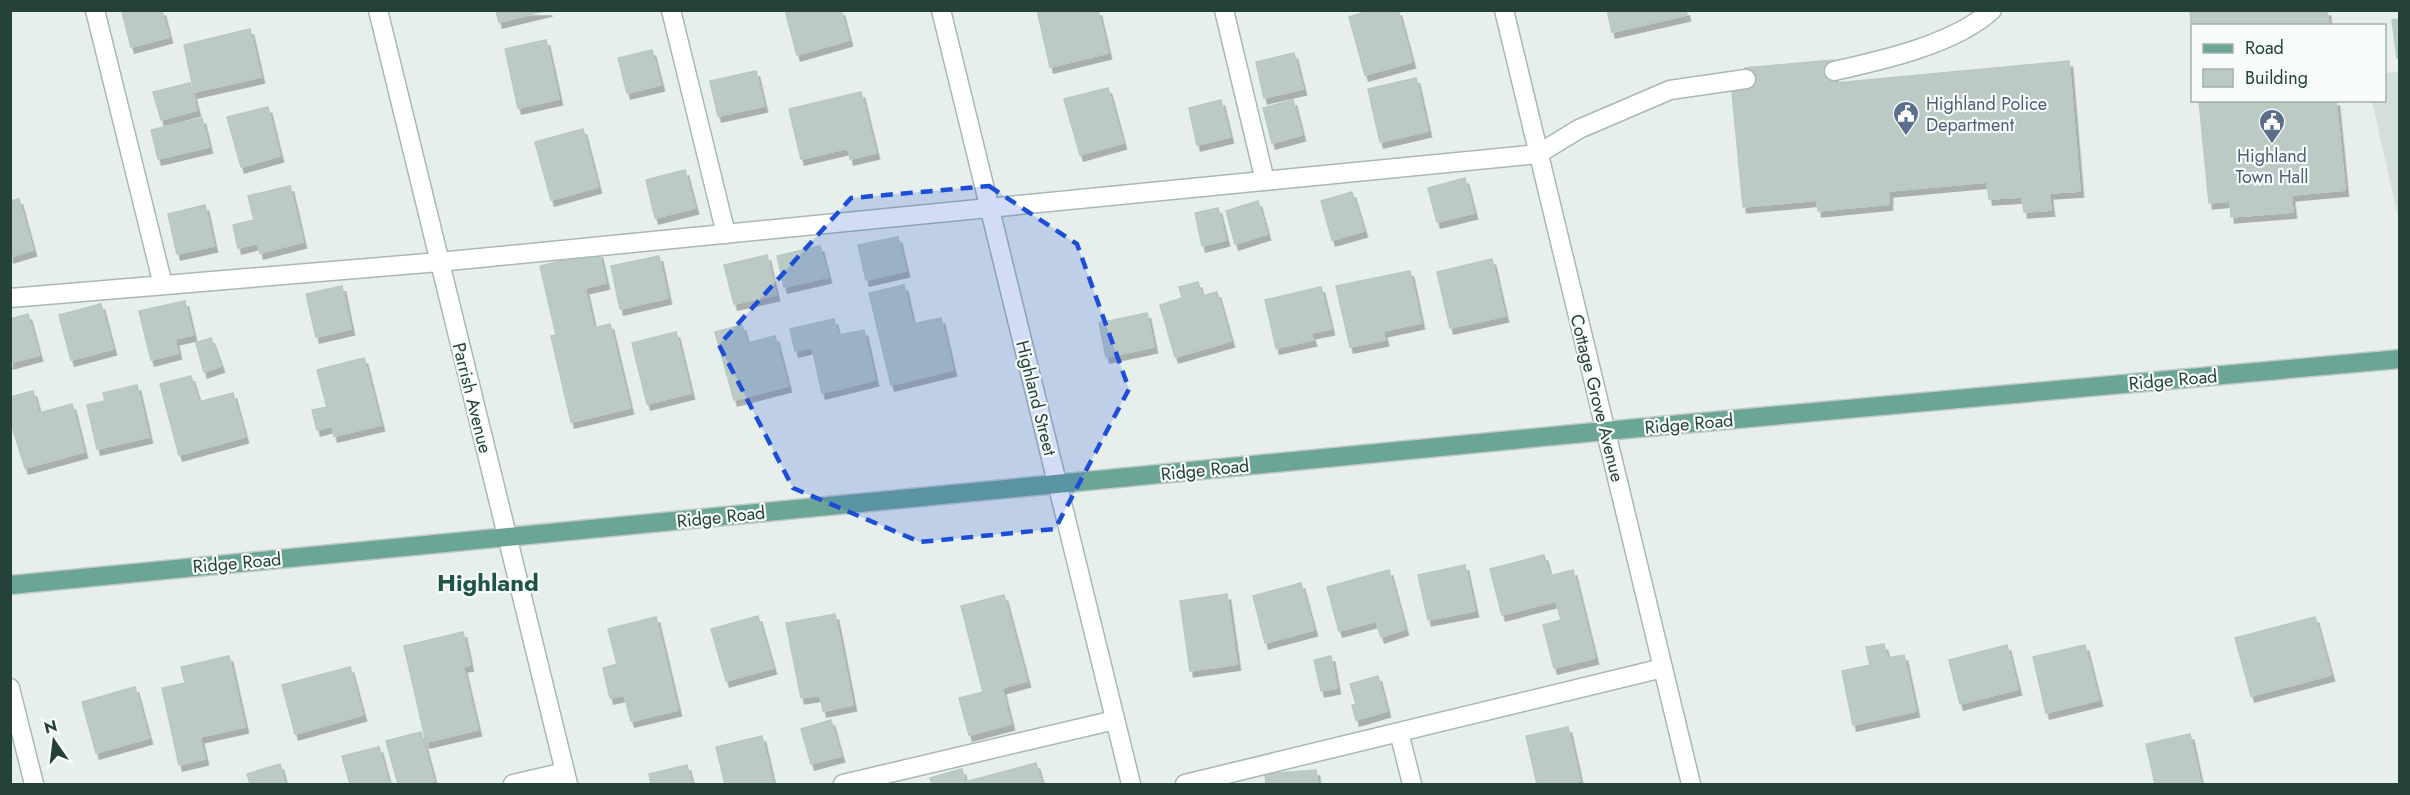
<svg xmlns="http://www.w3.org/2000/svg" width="2410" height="795" viewBox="0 0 2410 795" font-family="Jost,sans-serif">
  <defs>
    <filter id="shadow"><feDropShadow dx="3.5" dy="6" stdDeviation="0" flood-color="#0004"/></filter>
  </defs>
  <rect width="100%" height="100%" fill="#e6efeb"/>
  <!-- built -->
  <path fill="#d4dfda" d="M2399,72H2400L2399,221L2372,101L2384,100L2385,73Z"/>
  <!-- building -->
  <path fill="#bbcac4" stroke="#b8c9c2" stroke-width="1.5" filter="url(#shadow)" d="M129,10H162L169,37L131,47L122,12Z
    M496,10H549L499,22Z
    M785,10H841L849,40L797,55Z
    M1037,10H1098L1108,53L1050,67Z
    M1371,10H1398L1412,62L1365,75L1349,17Z
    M1607,10H1686L1687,15L1612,32Z
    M2195,10H2327L2329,26H2192V33L2190,11Z
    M2400,19V58H2397L2392,20Z
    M250,29L261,77L194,92L184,45Z
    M546,40L559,99L518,108L505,49Z
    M652,50L661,85L627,93L618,58Z
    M1294,53L1303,89L1264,98L1256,62Z
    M1833,60L1835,83L2069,61L2080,191L2049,193L2051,210L2024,212L2022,197L1989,199L1987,182L1889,191V204L1818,211L1817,200L1743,207L1732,92L1747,90L1745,68Z
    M756,71L764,106L718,116L710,81Z
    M1416,78L1428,131L1380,142L1368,89Z
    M190,83L197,110L161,120L153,92Z
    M1108,88L1123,143L1080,155L1064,99Z
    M861,92L876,153L850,159L848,148L801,159L789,109Z
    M1221,100L1230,137L1197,145L1189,108Z
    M1293,100L1302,135L1272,143L1263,108Z
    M2199,100H2336L2345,190L2291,195L2293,212L2231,217L2230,201L2209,203Z
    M268,107L280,156L241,167L227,117Z
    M202,118L209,147L158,159L151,130Z
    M583,129L598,187L551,200L535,142Z
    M685,170L695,208L655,218L646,180Z
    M1465,178L1474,213L1437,222L1428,188Z
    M290,186L303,242L260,253L258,243L238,248L233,225L254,220L248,196Z
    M1352,192L1364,231L1332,240L1321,201Z
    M19,199L33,250L10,257V201Z
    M1258,201L1267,234L1235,244L1226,211Z
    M205,205L214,246L177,254L168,214Z
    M1218,208L1226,240L1202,246L1195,213Z
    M898,237L906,271L866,280L858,245Z
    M820,246L828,277L784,287L777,256Z
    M599,252L606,283L585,288L594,328L610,324L630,408L571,422L551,336L556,335L540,266Z
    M767,255L776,295L734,304L724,265Z
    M659,256L668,298L620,309L611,266Z
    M1492,259L1505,316L1450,328L1437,272Z
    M1410,271L1421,323L1383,331L1385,340L1350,347L1336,286Z
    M1198,282L1202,296L1217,292L1231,341L1175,357L1160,305L1182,298L1179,287Z
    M904,285L913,324L941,318L953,370L891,385L869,293Z
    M342,286L351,329L316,337L306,294Z
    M1321,287L1331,329L1311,333L1313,340L1276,348L1265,300Z
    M185,301L193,335L175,339L178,353L151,360L139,311Z
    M101,304L113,349L71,360L59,315Z
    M1147,313L1154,347L1106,357L1099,323Z
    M28,314L39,355L10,363V319Z
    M834,319L838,335L864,330L875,380L822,393L812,347L795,351L790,329Z
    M742,325L747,343L775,336L788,386L734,400L715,332Z
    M676,332L691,393L647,404L632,343Z
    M211,338L221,366L204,372L196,343Z
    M364,358L381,425L334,436L332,426L317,430L312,410L327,407L317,370Z
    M191,376L199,402L233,393L245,437L179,455L160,384Z
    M137,385L149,437L97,449L87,405L105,401L103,393Z
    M33,391L39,413L72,404L84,452L25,468L10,420V397Z
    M1544,555L1550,576L1573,570L1595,658L1554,668L1543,625L1561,620L1556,601L1502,615L1490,569Z
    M1465,565L1475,611L1428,620L1418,575Z
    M1389,570L1405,629L1381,637L1376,621L1339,631L1327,587Z
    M1301,583L1314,630L1265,643L1253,596Z
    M1227,594L1237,664L1190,671L1180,601Z
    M1004,595L1027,681L1002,688L1011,724L969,735L959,698L983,692L961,606Z
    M835,614L853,705L823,711L820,695L801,698L786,623Z
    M758,616L773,668L726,681L711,629Z
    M656,617L678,710L631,721L624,695L610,698L603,668L617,664L608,629Z
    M2315,617L2331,675L2251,696L2235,638Z
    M463,632L470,665L463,666L478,730L426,742L404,646Z
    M1884,644L1887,658L1904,655L1916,711L1853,725L1842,671L1870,665L1866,647Z
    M2007,645L2018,689L1960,704L1949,660Z
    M2085,645L2099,700L2046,713L2033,657Z
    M229,656L245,727L200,737L205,759L179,765L162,688L185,683L181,667Z
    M1331,656L1337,688L1321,691L1314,660Z
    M350,667L363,715L295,734L282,685Z
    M1378,676L1387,711L1356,720L1352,705L1356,704L1350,684Z
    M135,687L149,738L96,753L82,702Z
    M831,720L841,756L811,764L801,729Z
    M1568,727L1580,781L1564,784H1537L1526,736Z
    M421,732L434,781L421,784H398L386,741Z
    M2190,734L2201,784H2155L2146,744Z
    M762,736L773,783L725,784L716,747Z
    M379,747L389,784H350L342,756Z
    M1036,763L1042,784H932L930,778L962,769L965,782Z
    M280,764L285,784H250L247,774Z
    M687,765L692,784H651L649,774Z
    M1316,770L1318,784H1266L1265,774Z"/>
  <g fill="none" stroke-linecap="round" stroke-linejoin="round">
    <defs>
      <path id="lane" d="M95,10L163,285
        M671,10L726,234
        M1224,10L1265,181
        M1834,71C1883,60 1955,44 1992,10
        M10,298L439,262L1538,154L1579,129L1670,90L1746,79
        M1399,732L1412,784
        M513,784L565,772
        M843,784L1115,720
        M1185,784L1663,668"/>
      <path id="street" d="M378,10L568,784
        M941,10L1131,784
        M1504,10L1691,784
        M10,688L34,784"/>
      <path id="primary" d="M10,585L1605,431L2400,359"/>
    </defs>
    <!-- lane casing -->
    <use href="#lane" stroke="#a8b8b2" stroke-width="21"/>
    <!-- street casing -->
    <use href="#street" stroke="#a8b8b2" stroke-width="21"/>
    <!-- primary casing -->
    <use href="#primary" stroke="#c2cac8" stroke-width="21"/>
    <!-- lane -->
    <use href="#lane" stroke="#fff" stroke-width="18"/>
    <!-- street -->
    <use href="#street" stroke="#fff" stroke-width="18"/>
    <!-- primary -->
    <use href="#primary" stroke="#6aa596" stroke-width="18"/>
  </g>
  <!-- marked area -->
  <path fill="#1d4ed8" fill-opacity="0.2" stroke="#1d4ed8" stroke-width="4.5" stroke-dasharray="12 8" stroke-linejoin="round" d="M989,186L1077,244L1129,389L1055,529L920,542L793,488L719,345L851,198Z"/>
  <!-- icons -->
  <defs>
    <symbol id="civic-pin" viewBox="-11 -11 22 30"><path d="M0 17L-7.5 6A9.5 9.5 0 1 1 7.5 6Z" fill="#5c6f8a" stroke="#f7fbf9"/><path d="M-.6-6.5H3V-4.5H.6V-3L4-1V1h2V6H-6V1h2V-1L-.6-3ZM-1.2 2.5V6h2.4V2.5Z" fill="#fff"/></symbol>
  </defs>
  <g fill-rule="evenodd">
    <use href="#civic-pin" x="1891" y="99" width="30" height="40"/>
    <use href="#civic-pin" x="2257" y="107" width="30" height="40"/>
  </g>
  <g text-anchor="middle" stroke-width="4.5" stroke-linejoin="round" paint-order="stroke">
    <!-- service labels -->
    <g font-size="18" fill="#4e5e75" stroke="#f7fbf9" text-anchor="start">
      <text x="1926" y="110">Highland Police<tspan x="1926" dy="21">Department</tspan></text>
      <text x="2272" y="162" text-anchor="middle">Highland<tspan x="2272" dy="21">Town Hall</tspan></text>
    </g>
    <!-- street labels -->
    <g font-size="18" fill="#24423a" stroke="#f7fbf9">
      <text transform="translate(2173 380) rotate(-5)" y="6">Ridge Road</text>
      <text transform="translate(472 398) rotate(76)" y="6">Parrish Avenue</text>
      <text transform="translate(1036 398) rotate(76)" y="6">Highland Street</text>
      <text transform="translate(1597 398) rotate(76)" y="6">Cottage Grove Avenue</text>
      <text transform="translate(1689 424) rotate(-5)" y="6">Ridge Road</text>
      <text transform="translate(1205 470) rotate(-6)" y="6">Ridge Road</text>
      <text transform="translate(721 517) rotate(-6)" y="6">Ridge Road</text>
      <text transform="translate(237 563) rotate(-5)" y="6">Ridge Road</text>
    </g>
    <!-- district labels -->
    <g font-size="24" font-weight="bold" fill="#1f5548" stroke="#f7fbf9">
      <text x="488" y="591">Highland</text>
    </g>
  </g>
  <!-- border -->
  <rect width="2410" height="795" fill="none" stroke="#24423a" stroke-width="24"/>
  <!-- legend -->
  <rect x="2191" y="24" width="195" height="78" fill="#f7fbf9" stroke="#a3b1ad" stroke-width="1.5"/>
  <rect x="2203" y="44" width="30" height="9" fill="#6aa596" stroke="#a3b1ad" stroke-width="1.5"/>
  <text x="2245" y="54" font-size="18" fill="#24423a">Road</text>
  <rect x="2203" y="69" width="30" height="18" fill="#bbcac4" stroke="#a3b1ad" stroke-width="1.5"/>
  <text x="2245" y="84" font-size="18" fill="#24423a">Building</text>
  <!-- north arrow -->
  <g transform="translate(54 741) rotate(346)" stroke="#f7fbf9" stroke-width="4.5" paint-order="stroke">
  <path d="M0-4.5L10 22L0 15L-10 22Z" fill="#24423a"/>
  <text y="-9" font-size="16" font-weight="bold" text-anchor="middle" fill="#24423a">N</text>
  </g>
</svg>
